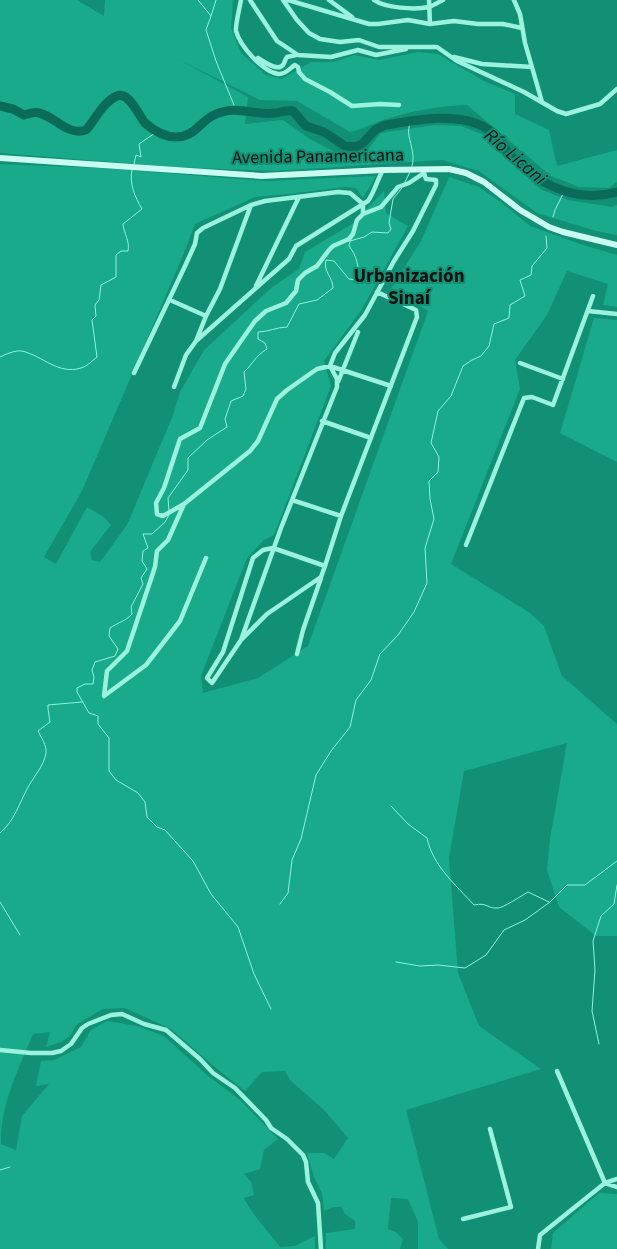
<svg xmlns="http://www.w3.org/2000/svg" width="617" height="1249" viewBox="0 0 617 1249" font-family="'Source Sans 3',sans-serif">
  <rect width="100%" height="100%" fill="#119075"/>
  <!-- green -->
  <path fill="#18aa8a" d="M0,0H77L104,16L105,0H233L231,28L241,53L266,75L282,79L311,62H334L354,55L379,60L418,52L438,54L484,81L515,94V114L549,130L557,166L617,150V182L609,188L579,187L551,176L467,105C441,106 415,110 390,118C375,122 366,128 350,132L297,101L260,100L178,59L248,97L245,124L283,120L310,139L339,154H364L381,133L434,125L461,126L484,135L501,154L542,190L568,200L612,207L617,205V235L596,231L537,213L479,171L442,160L276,171L173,167L0,153Z
    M0,164L101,168L267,181L376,176L363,198L356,188L345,187L288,194L255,197L195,224L184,253L82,491L44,557L56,564L87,507L104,517L111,525L90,552L92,560L100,562L127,525L173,415L180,392L204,350L271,288L299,269L305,252L352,224L384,191L386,213L408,226L362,309L324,361L331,386L274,535L264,540L247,558L201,676L203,693L258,678L308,646L428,311L391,289L421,241L449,177L479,187L502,203L530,226L580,244L617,255V307L603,305L608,284L567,271L547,315L515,360L520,389L451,564L530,613L544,626L562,676L617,724V936H596L559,907L547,870L550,839L567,743L464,771L449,858L458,973L479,1026L541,1069L406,1110L439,1239L448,1249H418V1222L408,1199L391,1198L388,1229L396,1232L403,1239L400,1249H326V1233L355,1229V1221L345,1214L341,1207H333L324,1211L322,1193L314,1177L307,1153H324L334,1159L348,1138L324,1110L290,1080L285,1071L262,1072L245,1091L216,1068L171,1029L125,1008L103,1009L76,1025L70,1036L61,1042L46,1047L50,1032L33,1034C19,1068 0,1105 1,1144L16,1150L22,1116L49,1084L36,1086L41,1061L54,1060L81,1047L91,1030L107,1021L137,1026L164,1036L208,1076L240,1100L278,1139L264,1150L260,1169L244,1174L251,1182L254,1195L244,1198C253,1216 268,1231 280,1247L295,1246L315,1236V1249H0Z
    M594,318L617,320V462L560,433Z
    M599,1193L617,1194V1249H551L553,1233Z"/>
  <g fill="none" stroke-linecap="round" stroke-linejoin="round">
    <!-- stream -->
    <path stroke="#8cf6dd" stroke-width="1" d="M198,0L211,16L206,30L216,61L236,110
      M211,16L216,0
      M410,122C409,126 408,132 409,136C411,146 415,156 412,166
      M134,164L136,155L141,157L139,144L158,131
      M405,182L410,172
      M553,217L555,210L564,192
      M0,357C6,354 16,350 22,351C43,356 58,375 81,368C86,367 92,361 97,357L92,320L96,316L95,305L99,300L101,285L116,277V255L121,251H128C130,241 124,234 123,224L142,209C135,197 129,184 132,170
      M169,511L168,498L188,470V458L207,440L227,427L225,419L231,401L243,396L246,389L244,372C254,363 254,357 267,349L265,343L258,339V332C268,332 277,327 287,327L299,304L317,300L333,288C333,277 323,272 326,260L334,261L349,279L356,280C361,268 356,255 349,246L350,241L364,237L372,232L388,233L391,229L389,223L393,199L402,188
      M169,515L165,522L152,534H143L148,548L143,551L142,561L147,569L141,578L143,584L131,607L132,614C126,621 117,623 110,628L109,636L118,649L115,656L95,662L92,670L94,677L93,684H85L77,688V692L89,713L98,716V724L109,738V771L116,780L138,793L145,802L147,817L157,827L165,830L193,861L211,894L238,927L254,974L271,1009
      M391,806L408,824L427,838C433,866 455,884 474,905C488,902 487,909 498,908C503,908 521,896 528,892L549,902
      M0,833C15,820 19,804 28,787C34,776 44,766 46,753C47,746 41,737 38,731L50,722L48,709V705L82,702
      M0,902L20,935
      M280,904L288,893L292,860L301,839L316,775L331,751L350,727L356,700L371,680L380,654L398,635L414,612L427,583L425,548L434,519L430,499L429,481L438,472L439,457L431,443L438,411L451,396L463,366L472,360L481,356L489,346L494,324L509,318L510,305L525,296L520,280L531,275L532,266L547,248L546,236
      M396,962L420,966L438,965L465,968L486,955L504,930L525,920L550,902L567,885H585L617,861
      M599,1044L592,1011L595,970L593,941L601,916L614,904L617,885
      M0,1170L10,1167"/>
    <!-- river -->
    <path stroke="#0a6c58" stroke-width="9" d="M0,106L13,109L24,115C29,114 34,111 39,113C56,117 67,136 86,130C95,120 103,102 117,96C129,91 139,116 145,123C153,130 165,137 176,137C195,137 199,122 214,115C237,104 254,116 275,113C282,112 286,110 293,111L306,126L324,132L345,146L355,147L362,144L375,130L385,125C413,121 447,113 475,123C484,126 495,133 500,140C502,143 504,147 506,150C534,183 574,204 617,192"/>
    <!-- street -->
    <path stroke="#9bf3df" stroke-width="4.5" d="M241,0C240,6 235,26 236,31C240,46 262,71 278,74C285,75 290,68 295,65L298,67L299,72L305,79L330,92L352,106L380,104L399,105
      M250,0L277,41L298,55L331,57L358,50L376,55L406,49
      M283,0L297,20L309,33L320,39L340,42L359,40L379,47H437L457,61L524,92L557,111L566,114L600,104L617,89
      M288,0L369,24H378L408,20L430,24L454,21L478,24H503L522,28
      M329,0L352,17
      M374,0C385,8 415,10 429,7C434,5 439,2 443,0
      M429,0L430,24
      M514,0L520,14L525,43L542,102
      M454,57L482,64L532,67
      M258,58C263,61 277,72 283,65C285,62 285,59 287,57L296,55
      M363,214L381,207L398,187L409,183L424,173
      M256,286L299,197
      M170,300L206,316
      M588,311L617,314
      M196,341L289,259L296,246L368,201C375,191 377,180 383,170
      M520,363L563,379
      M134,373L186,264L195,244L197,233L203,228L251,205L265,201L338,192L350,193L363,204V214L357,220L353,234L349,239L333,246L329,250L317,266L305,273L298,280L296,291L286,303L266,311L255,321L243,338L225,364L200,428L180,439L164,488L156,503L157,514L163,516L184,504
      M338,382L358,332
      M174,387L186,355L196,341L206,316L220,289L251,205
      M322,421L371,438
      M292,500L341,516
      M466,545L524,398L532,397L553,405L593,296
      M206,558L180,621L146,665L104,696L107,671L127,651L155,567L157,551L168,540L184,504L250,451L258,441L277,399L287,390L317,369L330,366L391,386
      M325,566L341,516L417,317L416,310L377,292
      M241,640L267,614L321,577L325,566L273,548L263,550L253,558L223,652L207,678L212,683L241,640L281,528L337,387V379L330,366L335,353L365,315L394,261L413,231L436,185V180L426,179L424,173V169
      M297,654L303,630L321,578
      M0,1050L31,1053H52L61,1051L71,1044L82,1028L88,1024L111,1015L122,1014L144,1024L166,1030L200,1059L213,1073L235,1088L266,1120L271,1128L287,1139L303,1155L306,1162L308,1182L318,1203L321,1249
      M557,1071L605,1183L617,1187
      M463,1219L511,1207L490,1129
      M538,1249L540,1235L605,1183L617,1179"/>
    <!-- secondary -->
    <path stroke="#cafdf2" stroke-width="6" d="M0,158L262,176L383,170L449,169L466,173L484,182L520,210L549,227L563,232L617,245"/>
  </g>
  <g text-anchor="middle" stroke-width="4" stroke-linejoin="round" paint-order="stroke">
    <!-- street labels -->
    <g font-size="18" fill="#111" stroke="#119075">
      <text transform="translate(318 156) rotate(-1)" y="6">Avenida Panamericana</text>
    </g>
    <!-- water labels -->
    <g font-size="19" font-style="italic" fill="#111" stroke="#119075">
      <text transform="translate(516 156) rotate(41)" y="7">Río Licani</text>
    </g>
    <!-- neighbourhood labels -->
    <g font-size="19" font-weight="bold" fill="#111" stroke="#119075">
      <text x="409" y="282">Urbanización<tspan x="409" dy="22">Sinaí</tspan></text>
    </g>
  </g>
</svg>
